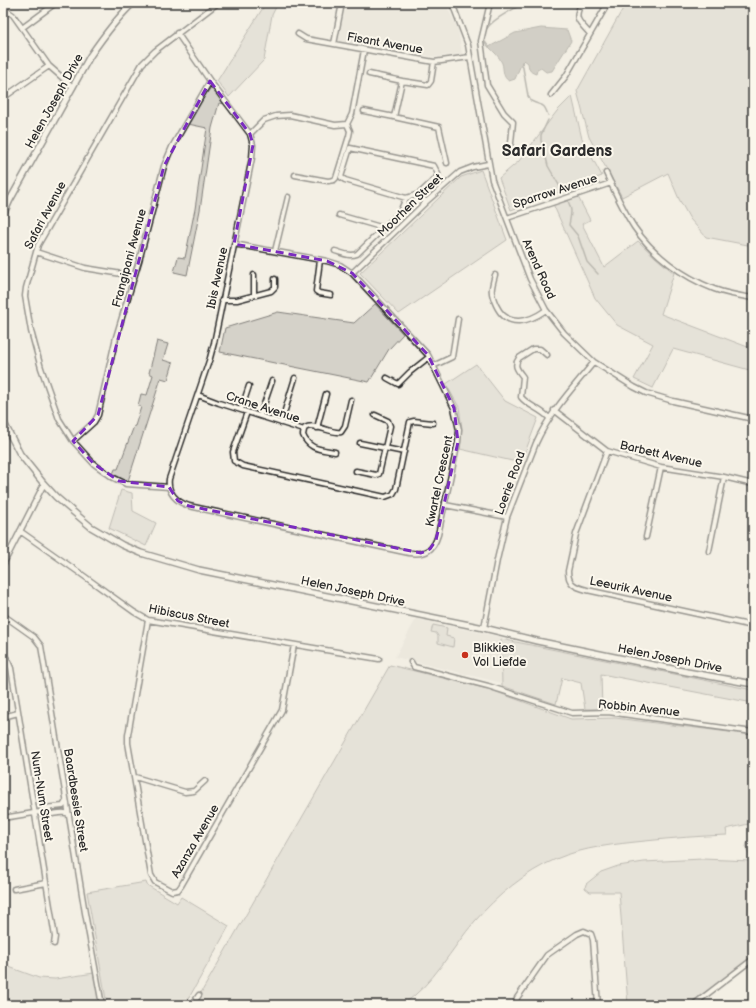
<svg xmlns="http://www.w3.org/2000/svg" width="756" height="1008" viewBox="0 0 756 1008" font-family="'Balsamiq Sans',sans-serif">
  <rect width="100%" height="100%" fill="#f3efe4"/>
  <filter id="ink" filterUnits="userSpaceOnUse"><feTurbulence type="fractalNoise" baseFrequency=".025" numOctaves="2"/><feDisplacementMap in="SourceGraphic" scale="8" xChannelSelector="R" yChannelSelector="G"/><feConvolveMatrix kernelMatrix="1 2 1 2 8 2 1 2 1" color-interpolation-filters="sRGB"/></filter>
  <g filter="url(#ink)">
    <!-- built -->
    <path fill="#e4e0d6" d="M346,3H445L458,29L462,54L436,57L338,41Z
      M416,619L501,637L502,683L395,657Z"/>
    <!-- green -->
    <path fill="#d5d2c9" stroke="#807e7a" d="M266,3H278L272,15L264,60L229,97L217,81Z
      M626,3H753V246L706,237L690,219L679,199L668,173L622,197L589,137L577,91Z
      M212,86L226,104L219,103L212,128L200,210L187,275L174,272L178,257L185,258L195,209L207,128L188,124L199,104Z
      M572,96L582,139L602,176L511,210L499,178L519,161L557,111Z
      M481,170L507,240L399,314L360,273L461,177Z
      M577,195L590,220L582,224L604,267L638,241L655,257L674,273L661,314L753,349V371L673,349L653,388L634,379L653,344L617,325L595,298L553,204Z
      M375,304L403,334L389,349L369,382L220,352L225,328L278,312L354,323Z
      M157,341L168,344L163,360L173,363L168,380L161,378L128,481L122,479L113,474L115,469H118L134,426H135L141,407L138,406L141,394L147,395L153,375L149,373Z
      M476,364L505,401L538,418L521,463L460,449L462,428L459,407L446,384Z
      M121,490L132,493L133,511L156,523L146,546L109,528Z
      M433,625L447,628L446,636L454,638L453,647L438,643V636L436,633L431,632Z
      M501,639L753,690V703L601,674L602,709H585L581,683L562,678L556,704L502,686Z
      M390,665L488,689L571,719L615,718L753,735V823L726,829L727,835C700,836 673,838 645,841C616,844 584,847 556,859C524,873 498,895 475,921C451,949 434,984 402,1005H194Z
      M753,841V956L688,1005H628L619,892H590L585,888L586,884L601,872L618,866L644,862L702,859L751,861L746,847L747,843Z
      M146,882L147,885L177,903L181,897L229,926L185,1005H107L87,892Z
      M3,962L9,967L39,978L55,979L94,973L100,1005H3Z"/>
    <!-- water -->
    <path fill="#aca9a2" stroke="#787772" d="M541,28L567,30L571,41L552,71L546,72L541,68L537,70L536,74C529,72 529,69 528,63L524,60L522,62L515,79L509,81C502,77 504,69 502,63C499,56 494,52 489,47L515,33Z"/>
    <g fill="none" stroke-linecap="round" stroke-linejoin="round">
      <!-- stream -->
      <path stroke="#787772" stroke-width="1.5" d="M489,47C487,45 485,42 484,39C481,23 513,10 524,3
        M522,62L528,96L531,101C542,107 543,101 548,115
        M548,120L541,135V141L544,149L548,166L563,192
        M567,199C573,211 571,213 569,225L578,236L587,262L598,274"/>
      <defs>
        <path id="minor" d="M452,3L468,45L492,180L530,279L546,310L564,333L594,362L634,387L646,393L673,401L753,419
          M490,3L481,41L487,85L504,113L513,122L511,143L506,155
          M582,3C572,19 580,22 590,34
          M3,8L13,15L49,66L73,87
          M22,28L56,3
          M177,33L210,81L250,134L253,145L252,158L214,343L210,358L169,479C167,493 177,502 189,506L409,553C426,555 433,551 438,535L458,442L459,430L454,408L428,355L352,273L340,265L327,261L234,244
          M298,34L306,39L334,44L434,62L470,57
          M334,44L342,3
          M434,62L431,81L428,85L402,81L394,117L439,127L447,163
          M369,74L402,81
          M551,95L566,76L608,3
          M3,98L49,66
          M364,111L394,117
          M250,134L264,120L276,116L290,115L335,125L347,124L352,114L364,50
          M350,148L434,166L438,174L436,178L419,194L406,198L345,180L342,178L341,177Z
          M606,173C614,190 623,210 634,227C653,255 683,277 714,289C727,294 740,296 753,298
          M295,175L328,181L334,180L336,178L349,136L350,131L347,124
          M419,194L426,202
          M339,215L384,228
          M507,218L611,183
          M275,251L288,197
          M335,251C342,253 349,257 357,254L400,212L406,198
          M36,252L85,268L134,276
          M320,260L316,291L319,293L331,295
          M352,273L426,202L460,172L473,167L488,164
          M495,275C491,289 490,292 496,305C507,329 529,322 546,310
          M254,295V275
          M222,300H237L271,291L275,287V279
          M547,355L540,349H533L519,358C513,366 518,370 523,377L521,397C528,406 541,409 549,418
          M433,366L452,357L458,319
          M387,378L398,384L410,372L429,357
          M198,395L219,403L304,430
          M241,410L249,386
          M554,410L607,451L661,467L724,477L753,484
          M247,412L233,452L234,461L243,466L385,497L393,494L396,489L410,422L414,421L433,423
          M260,416L272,381
          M281,423L295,378
          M317,428L326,394
          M304,430L305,428C315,422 330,434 341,432L345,426L351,400
          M304,430L303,435C309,450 321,449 335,452
          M73,441L94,422L98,415L116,337L139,261L164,166L172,147L210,81
          M360,443L404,452
          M607,451L576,534L568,571C568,584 575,587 587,590L753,626
          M356,471L376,475L379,474L390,426L388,421L375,415
          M169,487L126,484L112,477L94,464L73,441L59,419L41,368L31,331L25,296L26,288L38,245L142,64L155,51L218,3
          M445,505L507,517
          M20,531L77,571L134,612L148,620L379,659
          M646,537L661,467
          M709,551L724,477
          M3,565L44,484
          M3,615L34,637L41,646L85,913L102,1005
          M148,620L128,735V743L151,875L155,882L172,891L178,890L181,886L282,710L294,645
          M484,628L497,560L507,517L536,443C550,412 573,388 594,362
          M3,654L7,659L11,668L55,937L54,944
          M411,662L414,667L488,686L572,713L608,712L753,732
          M3,717L18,713
          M135,777L185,792L194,791L205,781
          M40,812C48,819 60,809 69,814
          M3,818L40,812L44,808L63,806L66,801
          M14,889L46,883
          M192,1005L199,995
          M516,1005L517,998L547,955L577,934L584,931L591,934L593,940L598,1005
          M693,1005L753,959"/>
        <path id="tertiary" d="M3,215L10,200L90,56C103,37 116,19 133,3
          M3,421L20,454L44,484L56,497L91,527L122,545L141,553L199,570L484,628L537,641L687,672L753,684"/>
      </defs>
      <!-- minor casing -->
      <use href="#minor" stroke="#2b2b2b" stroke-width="7"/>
      <!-- tertiary casing -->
      <use href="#tertiary" stroke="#2b2b2b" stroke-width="8"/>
      <!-- minor -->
      <use href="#minor" stroke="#fbf7ec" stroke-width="4"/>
      <!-- tertiary -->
      <use href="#tertiary" stroke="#fbf7ec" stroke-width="5"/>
    </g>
  </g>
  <!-- marked area -->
  <path d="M0 0H756V1008H0ZM210,81L250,134L253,145L234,244L327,261L352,273L428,355L454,408L458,442L436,540L430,549L421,553L189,506L178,501L169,487L119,481L94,464L73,441L98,415L164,166Z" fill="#f3efe4" fill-opacity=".55" fill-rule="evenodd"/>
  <path fill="none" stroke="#7b2cbf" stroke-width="3" stroke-dasharray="8 5" stroke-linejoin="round" d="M210,81L250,134L253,145L234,244L327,261L352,273L428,355L454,408L458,442L436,540L430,549L421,553L189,506L178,501L169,487L119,481L94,464L73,441L98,415L164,166Z"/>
  <!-- markers -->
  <circle fill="#c8321e" stroke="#fbf7ec" stroke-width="1.5" cx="465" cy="655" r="4"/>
  <g text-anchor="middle" stroke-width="4" stroke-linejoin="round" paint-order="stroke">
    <!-- street labels -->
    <g font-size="12" fill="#2b2b2b" stroke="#fbf7ec">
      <text transform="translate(385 43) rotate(10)" y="4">Fisant Avenue</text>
      <text transform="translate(54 101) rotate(-61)" y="4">Helen Joseph Drive</text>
      <text transform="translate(555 191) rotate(-18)" y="4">Sparrow Avenue</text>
      <text transform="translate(410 205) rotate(-44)" y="4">Moorhen Street</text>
      <text transform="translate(45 215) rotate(-62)" y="4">Safari Avenue</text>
      <text transform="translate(129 258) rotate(-75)" y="4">Frangipani Avenue</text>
      <text transform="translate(539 269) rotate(66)" y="4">Arend Road</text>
      <text transform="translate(217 278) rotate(-78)" y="4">Ibis Avenue</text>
      <text transform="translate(263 407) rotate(18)" y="4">Crane Avenue</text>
      <text transform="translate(661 454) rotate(13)" y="4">Barbett Avenue</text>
      <text transform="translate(439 481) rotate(-78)" y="4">Kwartel Crescent</text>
      <text transform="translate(510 483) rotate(-70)" y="4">Loerie Road</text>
      <text transform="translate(631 589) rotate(12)" y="4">Leeurik Avenue</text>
      <text transform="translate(353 591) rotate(12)" y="4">Helen Joseph Drive</text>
      <text transform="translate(189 616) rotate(11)" y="4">Hibiscus Street</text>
      <text transform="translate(670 658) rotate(11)" y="4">Helen Joseph Drive</text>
      <text transform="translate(639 708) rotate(6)" y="4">Robbin Avenue</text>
      <text transform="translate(42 796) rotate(81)" y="4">Num-Num Street</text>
      <text transform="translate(76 800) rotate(81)" y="4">Baardbessie Street</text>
      <text transform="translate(195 841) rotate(-60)" y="4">Azanza Avenue</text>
    </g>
    <!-- poi labels -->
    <g font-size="12" fill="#2b2b2b" stroke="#fbf7ec" text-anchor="start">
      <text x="473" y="652">Blikkies<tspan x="473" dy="14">Vol Liefde</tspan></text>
    </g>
    <!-- district labels -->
    <g font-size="16" font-weight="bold" fill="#2b2b2b" stroke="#fbf7ec">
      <text x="557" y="156">Safari Gardens</text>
    </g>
  </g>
  <!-- margin -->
  <rect width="756" height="1008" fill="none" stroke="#fbf7ec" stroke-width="16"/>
  <rect x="8" y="8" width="740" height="992" fill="none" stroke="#2b2b2b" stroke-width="1.5" filter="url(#ink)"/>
</svg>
